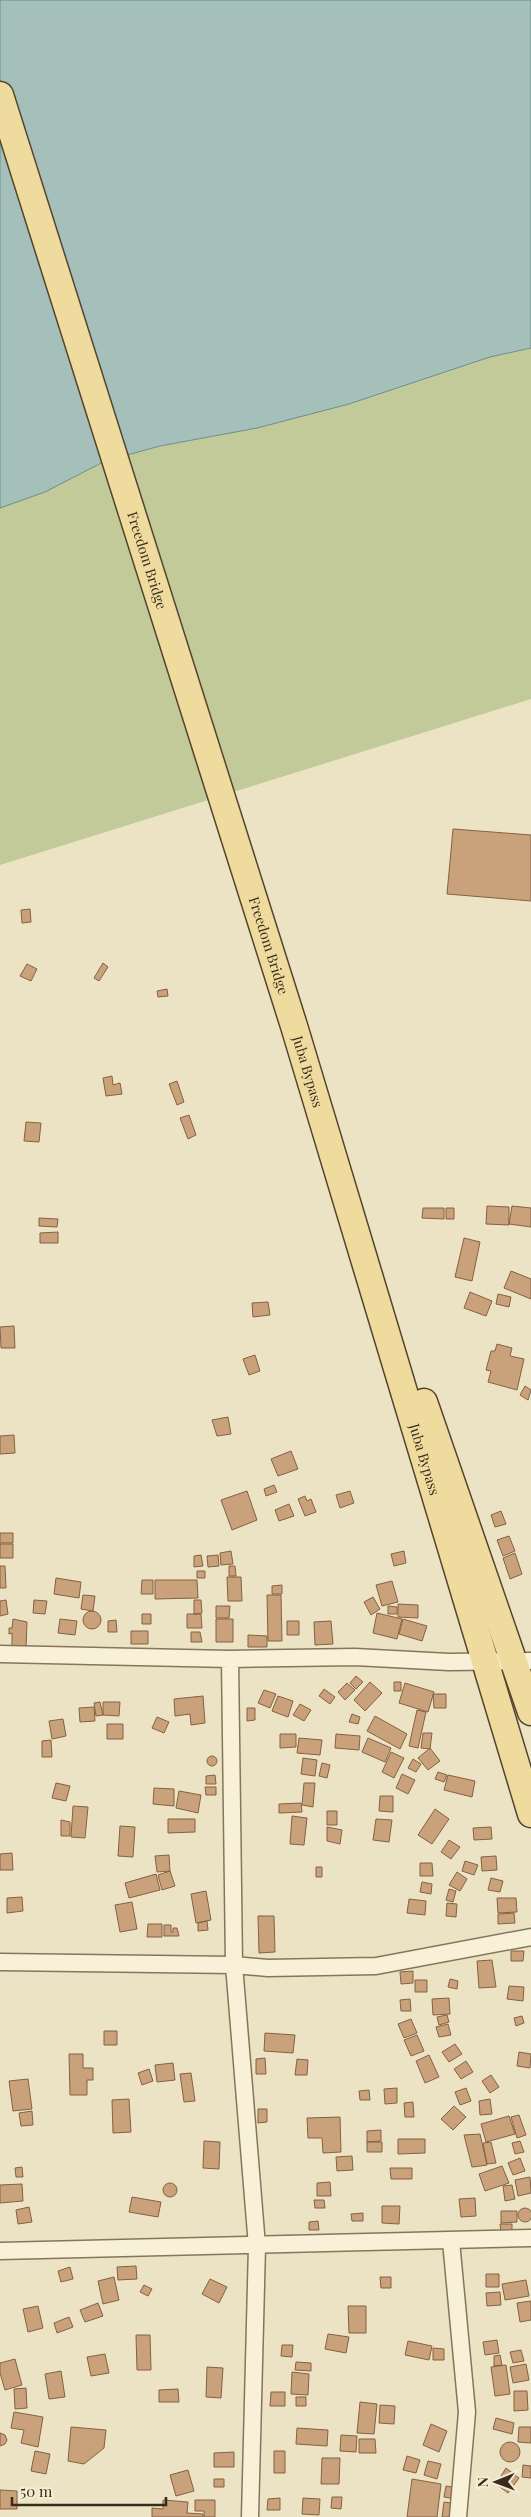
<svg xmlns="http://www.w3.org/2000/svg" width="531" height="2517" viewBox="0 0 531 2517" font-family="'Playfair Display',serif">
  <rect width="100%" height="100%" fill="#ece3c4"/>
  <!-- green -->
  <path fill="#c1ca98" d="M531,348V699L0,865V508L45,492L105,461L160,446L257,428L349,404L490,357Z"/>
  <!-- water -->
  <path fill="#a5c0ba" stroke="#6d8d88" d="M0,0H531V348L490,357L349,404L257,428L160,446L105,461L45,492L0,508Z"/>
  <!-- building -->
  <path fill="#c9a17b" stroke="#856141" d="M453,829L531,835V901L447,894Z
    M30,909L31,922L22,923L21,910Z
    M103,963L108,967L99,981L94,978Z
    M27,964L37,969L31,981L20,976Z
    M167,989L168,996L158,997L157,991Z
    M112,1076L113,1085L120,1083L122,1094L106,1096L103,1078Z
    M177,1081L184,1102L177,1105L169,1084Z
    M189,1115L196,1135L188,1139L180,1118Z
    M26,1122L41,1123L39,1142L24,1141Z
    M487,1206L509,1207V1225L486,1224Z
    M512,1206L531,1208V1227L509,1224Z
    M423,1208H444V1219L422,1218Z
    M446,1208H454V1219H446Z
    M39,1218L58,1219L57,1227L39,1226Z
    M58,1232V1243H40V1233Z
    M464,1238L480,1242L472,1281L455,1277Z
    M511,1271L531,1279V1299L504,1288Z
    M470,1292L492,1301L486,1316L464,1308Z
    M498,1294L511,1297L509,1307L496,1304Z
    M268,1302L270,1315L253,1317L252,1303Z
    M14,1326L15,1348H1L0,1327Z
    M497,1344L512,1348L510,1356L524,1359L517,1390L488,1382L491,1371L486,1370L491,1351H495Z
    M255,1355L260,1371L249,1375L243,1359Z
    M525,1386L531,1390L528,1400L520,1395Z
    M228,1417L231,1434L217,1436L212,1420Z
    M14,1435L15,1453L0,1454V1436Z
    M291,1451L298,1469L278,1476L271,1459Z
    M274,1485L277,1492L266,1496L264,1489Z
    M247,1491L257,1520L232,1530L221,1500Z
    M350,1491L354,1503L340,1508L336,1495Z
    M305,1496L307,1501L311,1499L316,1512L305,1516L298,1499Z
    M289,1504L294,1516L279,1521L275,1510Z
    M501,1511L506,1524L495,1527L491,1515Z
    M0,1533H13V1543H0Z
    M509,1536L515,1551L503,1556L497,1540Z
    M0,1544H13V1558H0Z
    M231,1551L233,1564L221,1565L220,1553Z
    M404,1551L406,1563L394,1566L391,1554Z
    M515,1553L522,1574L510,1579L503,1558Z
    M201,1555L203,1566L194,1567V1556Z
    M218,1555L219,1566L208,1567L207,1556Z
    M0,1566H5L6,1588H0Z
    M229,1566H235L236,1576H229Z
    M197,1571H205V1578H197Z
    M227,1577H241L242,1601H228Z
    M56,1578L81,1582L79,1598L54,1594Z
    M142,1580H153V1594H141Z
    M155,1580H197L198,1598L155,1599Z
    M392,1581L398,1602L382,1606L376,1585Z
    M282,1585V1594H272V1586Z
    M83,1595L95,1596L93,1611L81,1609Z
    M267,1595H281L282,1641H268Z
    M373,1597L380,1609L371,1615L364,1602Z
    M6,1600L8,1614L0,1616V1601Z
    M34,1600L47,1601L45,1614L33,1613Z
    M194,1600H201L202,1613L194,1614Z
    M398,1604L418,1605V1618L398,1617Z
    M216,1606H230L229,1618H216Z
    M388,1606L397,1607V1614H388Z
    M83 1620a9 9 0 1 1 18 0a9 9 0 1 1-18 0Z
    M377,1613L402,1619L397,1639L373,1633Z
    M142,1614H151V1624H142Z
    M187,1614H201L202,1628H187Z
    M13,1619L27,1622L26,1649L12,1648V1633L9,1634V1628H12Z
    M60,1619L77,1621L75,1635L58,1633Z
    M216,1619H233V1642H216Z
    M403,1619L427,1626L422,1641L399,1634Z
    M116,1620L117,1632H108V1621Z
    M287,1621H299V1635H287Z
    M331,1621L333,1644L315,1645L314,1622Z
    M131,1631H148V1644H131Z
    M191,1632H200L202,1642H191Z
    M248,1635L267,1636V1647H248Z
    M356,1676L363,1682L356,1689L350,1683Z
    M370,1682L382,1693L365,1711L354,1700Z
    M394,1682H401V1691H394Z
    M347,1683L355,1690L345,1700L338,1692Z
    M405,1683L434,1692L428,1712L399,1703Z
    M324,1689L335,1697L330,1704L319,1696Z
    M264,1690L276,1694L270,1708L258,1703Z
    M433,1694H446V1708H434Z
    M203,1696L205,1723L191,1725L190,1714L175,1716L174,1699Z
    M278,1696L293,1701L288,1717L272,1711Z
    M100,1702L103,1715L96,1716L94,1703Z
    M103,1702H120L119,1716L103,1715Z
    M300,1704L311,1710L304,1721L293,1715Z
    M94,1707L95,1721L80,1722L79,1708Z
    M247,1708H255V1720L247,1721Z
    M417,1710L426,1712L418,1748L409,1746Z
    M352,1714L360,1717L358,1724L349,1722Z
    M375,1716L407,1734L400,1749L367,1731Z
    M157,1717L169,1722L164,1733L152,1728Z
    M63,1719L66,1736L52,1739L49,1721Z
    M107,1724H123V1739H107Z
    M423,1733H432L430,1749L421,1748Z
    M280,1734H296V1747L280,1748Z
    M336,1734L360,1736L359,1750L335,1748Z
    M299,1738L322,1740L320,1755L297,1753Z
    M368,1738L391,1748L385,1762L362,1752Z
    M51,1740L52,1757H42V1741Z
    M430,1748L440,1761L428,1770L418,1758Z
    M391,1752L404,1758L394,1778L382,1772Z
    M207 1761a5 5 0 1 1 10 0a5 5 0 1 1-10 0Z
    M303,1758L317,1760L315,1776L301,1774Z
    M413,1759L421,1764L416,1772L408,1768Z
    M322,1763L330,1765L327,1778L319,1776Z
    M438,1772L447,1775L444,1782L435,1779Z
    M402,1774L415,1780L408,1794L396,1788Z
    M215,1775L216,1784H206V1776Z
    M448,1775L475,1781L472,1797L444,1790Z
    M56,1783L70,1786L66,1801L52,1798Z
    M304,1783H315L313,1807L302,1805Z
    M205,1787H216V1795H206Z
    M154,1788L174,1789V1806L153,1804Z
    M179,1791L201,1795L198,1813L176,1808Z
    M380,1796H393V1812L379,1811Z
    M301,1803L302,1812L279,1813V1804Z
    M73,1806L88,1807L85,1838L71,1837Z
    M435,1809L449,1819L432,1844L418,1835Z
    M327,1811H337V1825H327Z
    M292,1816L307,1818L304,1845L290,1844Z
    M168,1819H195V1832L168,1833Z
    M376,1819L392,1820L389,1842L373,1840Z
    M61,1820L70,1822V1836H61Z
    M120,1826L135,1827L133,1857L118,1856Z
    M327,1827L342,1830L340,1844L327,1841Z
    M491,1827L492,1839L474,1840L473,1828Z
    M449,1840L460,1847L451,1859L441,1852Z
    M12,1853L13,1870H0V1854Z
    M169,1855L170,1871L157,1872L155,1856Z
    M496,1856L497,1870L482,1871L481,1857Z
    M465,1861L478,1865L474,1875L462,1871Z
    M420,1863H432L433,1876H420Z
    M316,1867H322V1877H316Z
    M170,1871L175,1886L162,1890L158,1875Z
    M457,1872L467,1879L460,1891L449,1885Z
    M156,1874L160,1890L129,1898L125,1883Z
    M491,1878L503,1881L500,1892L488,1890Z
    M422,1882L432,1884L431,1894L420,1892Z
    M449,1889L456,1891L453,1902L446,1900Z
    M206,1891L211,1920L196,1923L191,1894Z
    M22,1897L23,1911L7,1913V1898Z
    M497,1898H516L517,1912L498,1913Z
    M409,1899L426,1901L425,1915L407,1913Z
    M132,1902L137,1929L120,1932L115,1905Z
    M447,1903L457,1904L456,1917L446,1916Z
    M514,1913L515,1923L498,1924V1914Z
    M258,1916H274L275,1952L259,1953Z
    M207,1921L208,1930L198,1931V1923Z
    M148,1924H162V1937H147Z
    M164,1925H171V1932H173V1928H177L179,1936H164Z
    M511,1951H524L523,1961H511Z
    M492,1960L496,1987L479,1988L477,1961Z
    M413,1971V1983L401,1984L400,1972Z
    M450,1979L458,1981L457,1989L448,1987Z
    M415,1980H427V1992H415Z
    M509,1986L524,1987L523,2001L507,1999Z
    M449,1998L450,2014L433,2015L432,1999Z
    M410,1999L411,2011H401L400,2000Z
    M447,2015L449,2022L439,2025L437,2017Z
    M522,2016L524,2023L516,2026L514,2018Z
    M411,2019L417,2033L404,2038L398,2024Z
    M448,2024L451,2035L439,2037L436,2027Z
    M104,2031H117V2045H104Z
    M265,2033L295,2035L293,2053L264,2051Z
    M417,2035L424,2051L411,2056L404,2040Z
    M455,2044L462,2054L449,2062L442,2052Z
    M519,2052L531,2054L530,2068L517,2066Z
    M69,2054H83V2068H93V2080H87V2095H70Z
    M429,2055L439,2077L425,2083L416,2061Z
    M265,2058L266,2074H256V2059Z
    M297,2059L308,2060L307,2075H295Z
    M466,2061L473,2072L461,2079L454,2069Z
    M173,2063L175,2080L157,2082L155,2065Z
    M149,2069L153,2081L142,2085L138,2073Z
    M191,2073L195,2101L184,2102L180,2074Z
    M491,2075L499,2087L490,2093L482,2081Z
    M28,2079L32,2109L13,2111L9,2081Z
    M397,2088V2103L385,2104L384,2089Z
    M466,2088L471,2101L460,2105L455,2092Z
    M369,2090L370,2100H360L359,2091Z
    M129,2099L131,2132L113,2133L112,2100Z
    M490,2099L492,2114L480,2115L479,2101Z
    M413,2102L414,2117H405L404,2103Z
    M454,2106L466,2117L453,2130L441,2119Z
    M258,2109H267V2122L258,2123Z
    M32,2111L33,2125L21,2126L19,2113Z
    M519,2115L526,2135L517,2138L511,2117Z
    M509,2116L515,2134L486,2142L481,2124Z
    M340,2117L341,2152L323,2153L322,2138H308L307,2118Z
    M381,2130V2141L367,2142V2131Z
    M480,2134L487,2165L472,2167L464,2135Z
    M398,2139H425V2153L398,2154Z
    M204,2141L220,2142L219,2169L203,2168Z
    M520,2141L524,2152L515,2154L512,2143Z
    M367,2142H382V2152H367Z
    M491,2142L496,2163L487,2164L483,2143Z
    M352,2156L353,2170L337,2171L336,2157Z
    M520,2158L525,2171L513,2175L508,2163Z
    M502,2166L509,2183L485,2191L479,2174Z
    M22,2167L23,2177H16L15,2168Z
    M390,2168H412V2179H391Z
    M530,2177L531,2193L518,2196L515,2180Z
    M330,2182L331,2196H317V2183Z
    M163 2190a7 7 0 1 1 14 0a7 7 0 1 1-14 0Z
    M22,2184L23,2201L0,2203V2185Z
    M512,2185L515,2199L505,2201L503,2186Z
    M132,2197L161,2202L158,2217L129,2212Z
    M475,2198L476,2216L461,2217L459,2199Z
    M314,2200H324L325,2208H315Z
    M382,2206H400L399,2224L382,2223Z
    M29,2207L32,2222L18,2224L16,2210Z
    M518 2215a7 7 0 1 1 14 0a7 7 0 1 1-14 0Z
    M501,2211H517V2222L501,2223Z
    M363,2213V2221H352L351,2214Z
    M318,2221L319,2230H309V2222Z
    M500,2224H512V2231L501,2232Z
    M136,2266L137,2279L118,2280L117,2267Z
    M70,2267L73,2279L61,2282L58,2271Z
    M486,2274H499V2287H486Z
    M114,2277L119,2300L103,2304L98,2281Z
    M380,2277H391V2288H381Z
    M210,2279L227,2287L219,2303L202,2294Z
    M526,2280L529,2296L505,2300L502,2284Z
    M144,2285L152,2289L148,2296L140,2292Z
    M500,2292L501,2305L487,2306L486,2293Z
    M531,2301V2320L520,2322L517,2303Z
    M98,2303L103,2316L85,2322L80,2310Z
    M38,2306L43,2328L28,2332L23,2309Z
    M348,2306H366V2333H349Z
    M69,2317L73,2327L57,2333L54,2323Z
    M328,2334L349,2337L346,2353L325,2349Z
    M136,2335H150L151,2370H137Z
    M497,2340L499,2353L485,2355L483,2342Z
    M408,2341L432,2346L429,2360L405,2355Z
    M282,2345H293L292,2357L281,2356Z
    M433,2348L444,2349V2360H433Z
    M521,2350L524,2361L513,2363L510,2352Z
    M105,2354L109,2373L91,2376L87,2357Z
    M500,2355L502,2365L494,2366V2356Z
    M15,2359L22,2385L5,2390L0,2373V2363Z
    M296,2362L311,2363V2371L295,2370Z
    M526,2364L529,2380L513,2383L510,2367Z
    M506,2365L510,2394L495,2396L491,2367Z
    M207,2367L223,2368L221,2398L206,2397Z
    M61,2371L65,2397L49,2399L45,2374Z
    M292,2372L309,2374L308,2395L291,2394Z
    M26,2388L27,2408L15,2409L14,2389Z
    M178,2389L179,2402H159V2390Z
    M514,2391H527L528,2410L514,2411Z
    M271,2392H285V2406H270Z
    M296,2397H306V2406H296Z
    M360,2402L377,2404L374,2434L357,2433Z
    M380,2405L395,2406L394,2424L379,2423Z
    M14,2412L43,2417L38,2447L21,2443L24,2430L11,2428Z
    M496,2418L514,2423L512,2434L493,2429Z
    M431,2424L447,2431L439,2452L423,2445Z
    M71,2427L106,2430L104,2448L84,2464L68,2461Z
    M519,2427H531V2443L518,2442Z
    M297,2428L328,2430L327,2446L296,2444Z
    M0,2433L5,2435L7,2440L5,2444L0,2446Z
    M341,2435L357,2436L356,2452L340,2451Z
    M359,2439H375L376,2453H359Z
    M500 2452a10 10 0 1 1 20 0a10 10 0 1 1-20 0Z
    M35,2451L50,2454L46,2474L31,2471Z
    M274,2451H285V2473H274Z
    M234,2452V2467H214V2453Z
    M407,2456L420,2460L416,2473L403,2470Z
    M322,2458H340L339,2484H321Z
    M428,2461L441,2464L437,2479L424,2475Z
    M523,2465L531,2466V2478L522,2477Z
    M506,2468L519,2478L508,2493L496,2484Z
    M188,2470L194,2491L176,2496L170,2475Z
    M214,2479H224V2487H214Z
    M412,2479L441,2484L437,2517H407Z
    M446,2486L457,2488L455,2499L444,2497Z
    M0,2490L17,2491V2509H0Z
    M332,2497H342L341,2509L331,2508Z
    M280,2498V2510H267L268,2499Z
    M303,2498L320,2499L319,2515L302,2514Z
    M163,2500L188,2502L187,2513L203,2514V2517H152V2508L163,2509Z
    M195,2500H215V2517H204V2511H195Z
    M444,2502L457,2504L455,2517H442Z"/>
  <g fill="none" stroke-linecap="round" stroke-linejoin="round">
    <defs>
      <path id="minor" d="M0,1654L230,1659L355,1657L449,1662L531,1661
        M230,1659L234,1965L257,2246L250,2517
        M0,1962L234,1965L268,1968L376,1966L531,1937
        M451,2241L467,2412L458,2517
        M0,2251L531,2238"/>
      <g id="primary">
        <path id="s1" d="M0,95L294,1026L531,1814"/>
        <path d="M424,1402L531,1712"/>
      </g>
    </defs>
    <!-- minor casing -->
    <use href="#minor" stroke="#86755b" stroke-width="19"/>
    <!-- primary casing -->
    <use href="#primary" stroke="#54432f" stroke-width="29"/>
    <!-- minor -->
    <use href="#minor" stroke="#f8f0d7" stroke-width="16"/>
    <!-- primary -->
    <use href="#primary" stroke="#eedb9d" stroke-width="26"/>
  </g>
  <g text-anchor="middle" stroke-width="4" stroke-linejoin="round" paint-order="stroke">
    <!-- street labels -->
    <g font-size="14" fill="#372c1e" stroke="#f4edd3">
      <text dy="5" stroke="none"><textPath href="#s1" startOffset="488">Freedom Bridge</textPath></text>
      <text dy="5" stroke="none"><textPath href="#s1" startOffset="892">Freedom Bridge</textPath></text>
      <text dy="5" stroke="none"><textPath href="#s1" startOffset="1024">Juba Bypass</textPath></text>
      <text dy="5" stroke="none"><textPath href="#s1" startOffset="1429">Juba Bypass</textPath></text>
    </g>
  </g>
  <!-- north arrow -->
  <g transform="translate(496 2482) rotate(269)" stroke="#f4edd3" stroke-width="4" paint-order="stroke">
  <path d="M0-4L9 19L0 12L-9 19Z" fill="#372c1e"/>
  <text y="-8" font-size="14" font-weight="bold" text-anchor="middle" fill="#372c1e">N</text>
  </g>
  <!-- scale -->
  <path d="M12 2497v8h154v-8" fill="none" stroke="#372c1e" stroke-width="2.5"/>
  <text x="20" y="2497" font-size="15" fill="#372c1e" stroke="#f4edd3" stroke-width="4" paint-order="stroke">50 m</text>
</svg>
